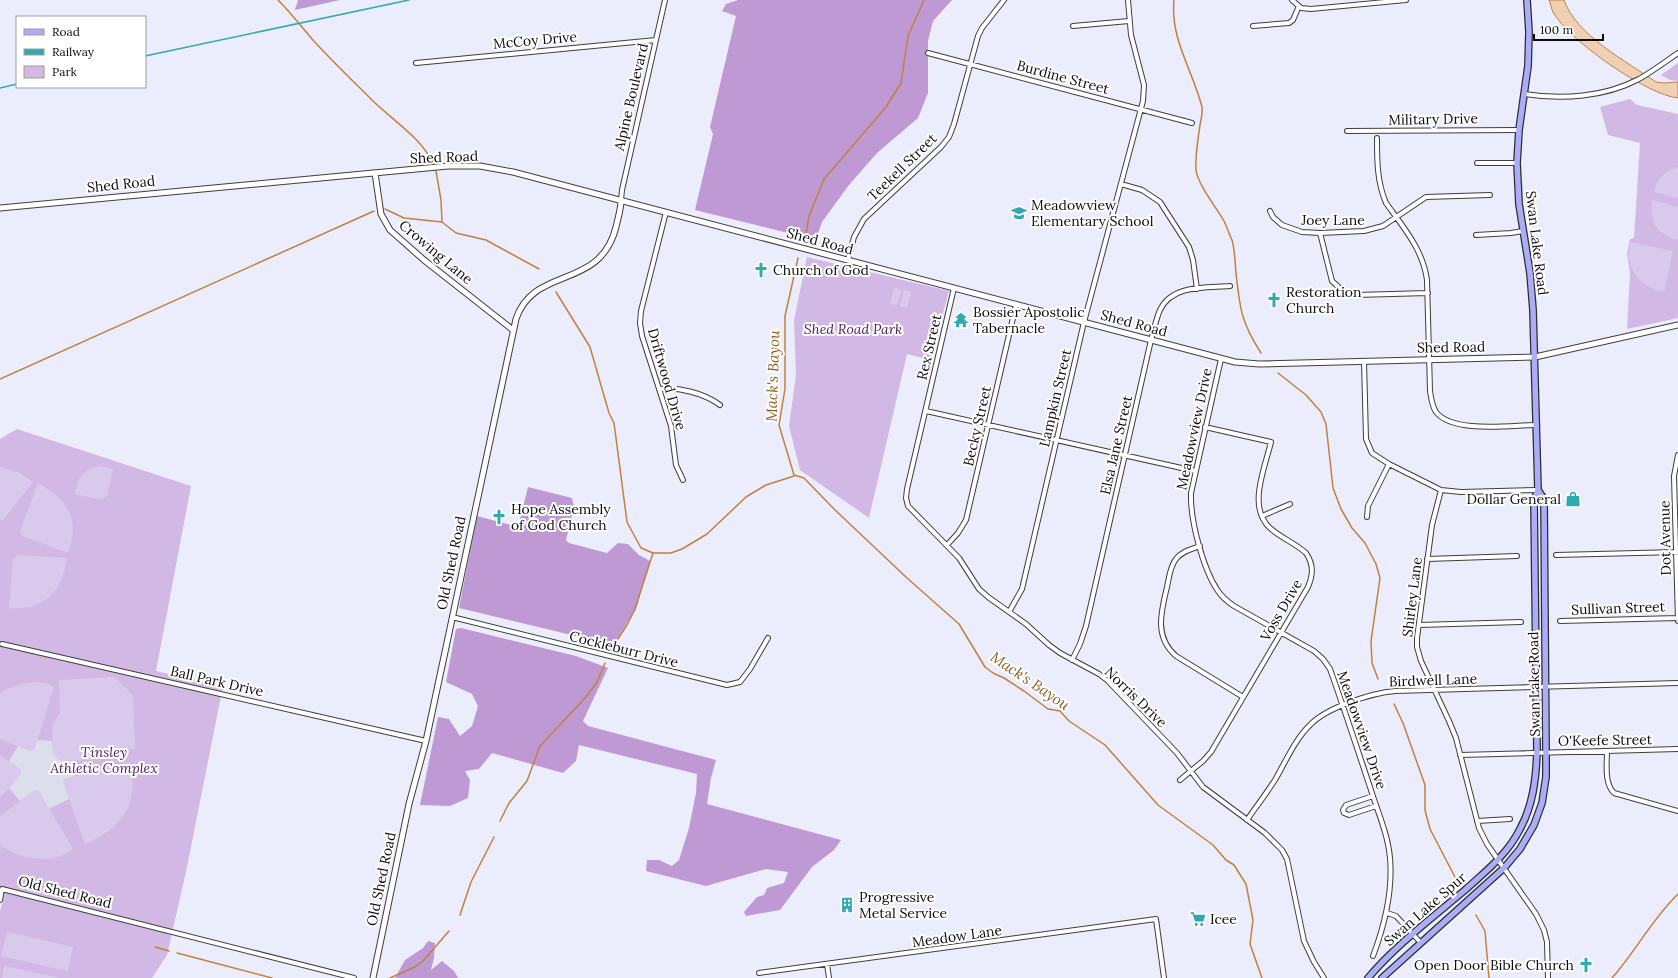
<svg xmlns="http://www.w3.org/2000/svg" width="1678" height="978" viewBox="0 0 1678 978" font-family="Lora,serif">
  <rect width="100%" height="100%" fill="#ebedfd"/>
  <!-- green -->
  <path fill="#d2b8e4" d="M1678,63V81L1670,80L1661,75Z
    M1630,99L1637,105L1678,114V318L1627,329L1630,273L1627,253L1630,239L1634,238L1640,143L1608,135L1600,107Z
    M807,257L949,291L930,360L907,354L869,518L800,470L789,426L796,375L794,320Z
    M17,429L191,486L156,671L223,686L187,867L167,955L152,978H0V912L3,899L0,898V439Z"/>
  <!-- forest -->
  <path fill="#bf99d4" d="M298,0H340L295,10Z
    M738,0H952L933,21L928,41V93L918,118L877,153L849,185L822,222L815,242L800,236L695,210L713,134L710,127L736,16L722,11L726,4Z
    M528,487L572,498L574,507L566,540L569,543L607,553L618,543L628,544L639,555L650,561L636,609L613,645L459,608L477,516L518,527Z
    M461,628L576,656L608,668L583,721L588,726L716,760L711,778L707,804L841,840L834,850L812,867L780,910L746,916L744,912L757,897L764,895L767,888L784,883L788,872L766,869L706,886L646,871L647,860H659L672,866L679,860L689,828L696,793L697,774L579,745L576,761L563,773L492,753L479,769L465,771L470,780L468,798L450,806L420,805L438,717L449,719L460,736L472,726L478,706L472,694L446,682L456,629Z
    M428,941L435,943L434,958L431,970L442,961L454,971L458,978H395L405,960L423,948Z"/>
  <!-- pitch -->
  <path fill="#d9c9ec" d="M1678,167V198L1654,192C1659,177 1662,172 1678,167Z
    M1652,200L1678,207V240C1656,234 1650,223 1652,200Z
    M1630,242L1672,251L1673,252L1664,292C1646,289 1632,277 1629,258C1628,253 1630,247 1630,242Z
    M894,288L901,290L897,305L890,304Z
    M904,290L911,292L907,308L900,306Z
    M99,466L106,467L113,470L107,496L102,500L75,494C76,478 84,470 99,466Z
    M0,467L20,473L33,482L3,520H0Z
    M38,483C67,499 81,520 68,553L22,536L20,531Z
    M18,555L67,558C63,591 44,611 9,608L13,559Z
    M114,677L133,695L135,749L99,752L89,760L61,761L53,754L52,725L60,713L59,680Z
    M36,682L46,683L54,687L35,749L30,751L0,739V693C12,686 23,683 36,682Z
    M0,755L21,770V775L0,798Z
    M129,762C141,802 122,829 85,844L63,782L65,779Z
    M35,790L39,791L73,849C53,866 20,859 0,845V816Z
    M7,932L73,947L68,971L1,956Z
    M4,966L61,978H2Z"/>
  <!-- plaza -->
  <path fill="#dcdeec" d="M37,740L52,741L53,754L61,761H72L75,776L65,779L63,782L69,799L49,809L39,791L35,790L20,801L9,788L21,774V770L9,761L18,746L30,751L35,749Z"/>
  <!-- water -->
  <path fill="#f0d0b4" stroke="#c18041" d="M1549,0H1564C1576,35 1626,61 1656,82L1664,83L1678,82V98C1647,95 1568,40 1553,12C1551,8 1551,4 1549,0Z"/>
  <g fill="none" stroke-linecap="round" stroke-linejoin="round">
    <!-- stream -->
    <path stroke="#c18041" stroke-width="1.5" d="M278,0C290,12 301,26 312,39C331,60 352,80 372,100C391,119 423,139 433,164
      M1174,0C1170,39 1193,71 1202,107C1203,113 1201,119 1200,125C1198,138 1195,157 1196,170C1198,185 1216,207 1224,221C1227,227 1229,234 1232,240C1235,250 1235,263 1236,273C1240,309 1241,322 1261,353
      M436,171L441,200L442,222
      M385,209L404,218L442,222L456,233L486,240L539,269
      M806,234L809,216L824,179L886,107L901,83L908,36L924,0
      M798,258L785,316V389L779,425L794,475L804,478L834,509L907,578L959,624L985,667L993,673L1004,678L1024,691L1048,709L1060,711L1069,721L1105,745L1158,805L1213,845L1226,860L1234,865L1246,884L1253,920L1250,944L1262,978
      M556,292L590,347L609,413L614,423L627,522L641,548L653,553H671L682,549L707,534L746,497L766,485L794,476
      M1278,373L1306,395L1321,412L1326,424L1333,488L1341,509L1352,528L1365,543L1376,564L1380,578L1371,641L1372,663L1378,679
      M0,379L374,211
      M610,651L627,625L635,609L653,553
      M1394,704L1403,723L1425,785V810L1430,829L1455,877
      M500,821L509,803L527,781L540,746L586,697L597,682L605,663
      M460,915L471,882L494,837
      M1476,915L1485,931L1489,978
      M155,947L169,951
      M177,953L272,978
      M390,978L415,967L423,961L449,931
      M1612,978C1636,951 1652,919 1678,894"/>
    <defs>
      <path id="minor" d="M1292,0L1301,8L1311,9L1406,0
        M1073,26L1129,21
        M1253,26L1289,23L1293,20L1299,6
        M928,53L1192,123
        M416,63L656,40
        M1524,94C1562,100 1605,97 1639,79C1653,71 1665,62 1678,53
        M1347,131L1519,130
        M1377,138C1377,161 1377,182 1386,203C1404,228 1423,250 1427,280L1430,391C1431,398 1432,406 1436,412C1453,434 1512,425 1537,425
        M1477,163H1517
        M1121,184L1142,190L1160,202L1189,247L1193,260L1197,289
        M621,200L622,190L665,0
        M1270,211L1273,217L1282,225L1302,232L1320,233L1364,231L1383,226L1426,197L1490,195
        M666,212L641,311L640,323L642,336L671,426L676,465L683,480
        M1320,233L1332,281L1344,292L1356,295L1428,293
        M1476,235L1511,233L1523,231
        M848,260L854,237L864,219L941,147L949,137L954,124L978,36L982,28L1004,0
        M954,288L907,489L906,498L908,506L959,558L979,589L988,597L1026,624L1049,645L1060,653L1099,674L1108,681L1177,753L1203,787L1265,833L1282,850L1287,859L1304,941L1314,962L1324,978
        M1221,359L1191,493C1190,520 1203,569 1218,591C1222,597 1228,602 1234,606L1314,651L1323,659L1330,669C1344,708 1357,748 1370,787C1377,810 1388,834 1390,858C1393,892 1385,924 1373,956
        M1364,361L1366,439L1372,453L1389,464L1441,490L1461,492L1538,490
        M659,389C679,387 704,393 720,405
        M926,411L1195,471
        M1678,455L1674,476L1678,621
        M1441,490L1432,525L1417,638V647L1421,661L1449,721L1456,738L1479,828L1487,844L1536,914L1544,930L1547,942L1548,978
        M1262,516L1290,504
        M1367,517L1368,506L1389,464
        M947,545L958,533L966,520L1016,305
        M1200,546C1192,549 1182,551 1176,559C1170,566 1169,578 1167,587C1161,612 1154,637 1176,656L1243,697
        M1556,555L1678,552
        M1427,559L1517,556
        M1009,612L1022,589L1084,322L1143,101L1144,85L1131,35L1128,0
        M452,617L727,685L740,682L750,669L768,638
        M1560,621L1678,618
        M1419,625L1521,622
        M2,644L426,741
        M1072,660L1080,644L1086,626L1151,340C1154,330 1156,319 1160,310C1172,284 1207,288 1230,286
        M1607,751C1607,764 1604,783 1614,793L1678,811
        M1460,755L1678,749
        M1180,780L1203,761L1211,752L1308,587C1313,575 1314,565 1306,553C1295,543 1281,538 1270,528C1247,507 1265,468 1271,442L1205,427
        M1373,796L1346,805L1343,810L1344,813L1349,815L1376,806
        M1247,820C1256,807 1266,794 1275,780C1286,761 1295,739 1311,724C1328,707 1372,693 1395,691L1678,683
        M1477,821L1510,819
        M0,900L2,889L354,978
        M1387,913L1396,916L1421,943
        M827,964L829,978
        M759,973L1156,919L1164,978"/>
      <path id="tertiary" d="M375,173L381,214L390,230L424,260L513,330
        M0,208L448,166H480L513,172L1235,362L1259,364L1535,357L1678,325
        M373,978L409,804L426,741L516,319C534,265 600,291 616,227C618,218 621,209 621,200"/>
      <path id="secondary" d="M1368,978C1396,945 1432,918 1465,890C1486,871 1507,855 1520,829C1533,805 1536,779 1537,752L1534,500L1538,490L1533,310L1530,273L1519,204L1517,163L1519,130L1528,66L1529,32L1527,0
        M1382,978L1504,868L1520,849L1534,825L1542,803L1546,777V752L1544,499L1538,490"/>
    </defs>
    <!-- minor casing -->
    <use href="#minor" stroke="#3e3e3e" stroke-width="6"/>
    <!-- tertiary casing -->
    <use href="#tertiary" stroke="#3e3e3e" stroke-width="7"/>
    <!-- secondary casing -->
    <use href="#secondary" stroke="#2d2d2d" stroke-width="8"/>
    <!-- minor -->
    <use href="#minor" stroke="#fff" stroke-width="4"/>
    <!-- tertiary -->
    <use href="#tertiary" stroke="#fff" stroke-width="5"/>
    <!-- secondary -->
    <use href="#secondary" stroke="#abadf8" stroke-width="5.5"/>
    <!-- rail -->
    <path stroke="#30a9af" stroke-width="1.5" d="M145,56L409,0
      M0,88L17,84"/>
  </g>
  <!-- icons -->
  <defs>
    <symbol id="school-bare" viewBox="-9 -9 18 18"><path d="M0-5L7-2L0 1L-7-2ZM-4 1L0 2.5L4 1V4Q0 6-4 4Z" fill="#30a9af" stroke="#fff" stroke-width="2.5" paint-order="stroke"/></symbol>
    <symbol id="church-bare" viewBox="-9 -9 18 18"><path d="M-1.2-6h2.4v3.5h3.3v2.4h-3.3V6h-2.4V-.1h-3.3v-2.4h3.3Z" fill="#30a9af" stroke="#fff" stroke-width="2.5" paint-order="stroke"/></symbol>
    <symbol id="temple-bare" viewBox="-9 -9 18 18"><path d="M0-6L5-2H3V0L6.5 2.5H4V6H1.5V3h-3V6H-4V2.5H-6.5L-3 0V-2H-5Z" fill="#30a9af" stroke="#fff" stroke-width="2.5" paint-order="stroke"/></symbol>
    <symbol id="shop-bare" viewBox="-9 -9 18 18"><path d="M-5-2.5h2.3a2.7 3.5 0 0 1 5.4 0H5L5.5 6h-11ZM-1.5-2.5h3a1.5 2.3 0 0 0-3 0Z" fill="#30a9af" stroke="#fff" stroke-width="2.5" paint-order="stroke"/></symbol>
    <symbol id="building-bare" viewBox="-9 -9 18 18"><path d="M-4-6H4V6H1V3H-1V6H-4ZM-2.5-4.3h1.7v1.8h-1.7ZM.8-4.3h1.7v1.8H.8ZM-2.5-1h1.7V.8h-1.7ZM.8-1h1.7V.8H.8Z" fill="#30a9af" stroke="#fff" stroke-width="2.5" paint-order="stroke"/></symbol>
    <symbol id="supermarket-bare" viewBox="-9 -9 18 18"><path d="M-6-5.5h2.5l.6 2H6L4.5 2H-2.5L-4.4-4H-6ZM-1.5 3.2a1.3 1.3 0 1 0 .1 0ZM3 3.2a1.3 1.3 0 1 0 .1 0Z" fill="#30a9af" stroke="#fff" stroke-width="2.5" paint-order="stroke"/></symbol>
  </defs>
  <g fill-rule="evenodd">
    <use href="#school-bare" x="1008" y="202" width="22" height="22"/>
    <use href="#church-bare" x="750" y="259" width="22" height="22"/>
    <use href="#church-bare" x="1263" y="289" width="22" height="22"/>
    <use href="#temple-bare" x="950" y="309" width="22" height="22"/>
    <use href="#shop-bare" x="1562" y="488" width="22" height="22"/>
    <use href="#church-bare" x="488" y="506" width="22" height="22"/>
    <use href="#building-bare" x="836" y="894" width="22" height="22"/>
    <use href="#supermarket-bare" x="1187" y="908" width="22" height="22"/>
    <use href="#church-bare" x="1575" y="954" width="22" height="22"/>
  </g>
  <g text-anchor="middle" stroke-width="4" stroke-linejoin="round" paint-order="stroke">
    <!-- street labels -->
    <g font-size="14" fill="#0b0b0b" stroke="#fff">
      <text transform="translate(535 40) rotate(-5)" y="5">McCoy Drive</text>
      <text transform="translate(1063 77) rotate(15)" y="5">Burdine Street</text>
      <text transform="translate(631 97) rotate(-77)" y="5">Alpine Boulevard</text>
      <text transform="translate(1433 119) rotate(-1)" y="5">Military Drive</text>
      <text transform="translate(444 157) rotate(-2)" y="5">Shed Road</text>
      <text transform="translate(902 167) rotate(-44)" y="5">Teekell Street</text>
      <text transform="translate(121 184) rotate(-6)" y="5">Shed Road</text>
      <text x="1333" y="225">Joey Lane</text>
      <text transform="translate(820 241) rotate(15)" y="5">Shed Road</text>
      <text transform="translate(1537 243) rotate(83)" y="5">Swan Lake Road</text>
      <text transform="translate(436 252) rotate(40)" y="5">Crowing Lane</text>
      <text transform="translate(1134 323) rotate(15)" y="5">Shed Road</text>
      <text transform="translate(929 347) rotate(-77)" y="5">Rex Street</text>
      <text transform="translate(1451 347) rotate(-1)" y="5">Shed Road</text>
      <text transform="translate(667 379) rotate(74)" y="5">Driftwood Drive</text>
      <text transform="translate(1055 398) rotate(-77)" y="5">Lampkin Street</text>
      <text transform="translate(977 426) rotate(-77)" y="5">Becky Street</text>
      <text transform="translate(1194 429) rotate(-78)" y="5">Meadowview Drive</text>
      <text transform="translate(1116 445) rotate(-77)" y="5">Elsa Jane Street</text>
      <text transform="translate(1665 538) rotate(-91)" y="5">Dot Avenue</text>
      <text transform="translate(451 563) rotate(-78)" y="5">Old Shed Road</text>
      <text transform="translate(1412 597) rotate(-83)" y="5">Shirley Lane</text>
      <text transform="translate(1618 608) rotate(-2)" y="5">Sullivan Street</text>
      <text transform="translate(1281 610) rotate(-60)" y="5">Voss Drive</text>
      <text transform="translate(624 649) rotate(14)" y="5">Cockleburr Drive</text>
      <text transform="translate(1433 680) rotate(-2)" y="5">Birdwell Lane</text>
      <text transform="translate(217 681) rotate(13)" y="5">Ball Park Drive</text>
      <text transform="translate(1534 684) rotate(-91)" y="5">Swan Lake Road</text>
      <text transform="translate(1136 697) rotate(44)" y="5">Norris Drive</text>
      <text transform="translate(1362 730) rotate(71)" y="5">Meadowview Drive</text>
      <text transform="translate(1605 740) rotate(-1)" y="5">O'Keefe Street</text>
      <text transform="translate(381 879) rotate(-78)" y="5">Old Shed Road</text>
      <text transform="translate(65 892) rotate(14)" y="5">Old Shed Road</text>
      <text transform="translate(1425 909) rotate(-41)" y="5">Swan Lake Spur</text>
      <text transform="translate(957 936) rotate(-8)" y="5">Meadow Lane</text>
    </g>
    <!-- poi labels -->
    <g font-size="14" fill="#0b0b0b" stroke="#fff" text-anchor="start">
      <text x="1031" y="210">Meadowview<tspan x="1031" dy="16">Elementary School</tspan></text>
      <text x="773" y="275">Church of God</text>
      <text x="1286" y="297">Restoration<tspan x="1286" dy="16">Church</tspan></text>
      <text x="973" y="317">Bossier Apostolic<tspan x="973" dy="16">Tabernacle</tspan></text>
      <text x="1561" y="504" text-anchor="end">Dollar General</text>
      <text x="511" y="514">Hope Assembly<tspan x="511" dy="16">of God Church</tspan></text>
      <text x="859" y="902">Progressive<tspan x="859" dy="16">Metal Service</tspan></text>
      <text x="1210" y="924">Icee</text>
      <text x="1574" y="970" text-anchor="end">Open Door Bible Church</text>
    </g>
    <!-- park labels -->
    <g font-size="14" font-style="italic" fill="#56225d" stroke="#fff">
      <text x="853" y="334">Shed Road Park</text>
      <text x="104" y="757">Tinsley<tspan x="104" dy="16">Athletic Complex</tspan></text>
    </g>
    <!-- water labels -->
    <g font-size="15" font-style="italic" fill="#915c20" stroke="#fff">
      <text transform="translate(773 376) rotate(-88)" y="5">Mack's Bayou</text>
      <text transform="translate(1030 681) rotate(34)" y="5">Mack's Bayou</text>
    </g>
  </g>
  <!-- legend -->
  <rect x="16" y="16" width="130" height="72" fill="#ffffff" stroke="#9d9d9d"/>
  <rect x="24" y="29" width="20" height="6" fill="#abadf8" stroke="#9d9d9d"/>
  <text x="52" y="36" font-size="12" fill="#0b0b0b">Road</text>
  <rect x="24" y="49" width="20" height="6" fill="#30a9af" stroke="#9d9d9d"/>
  <text x="52" y="56" font-size="12" fill="#0b0b0b">Railway</text>
  <rect x="24" y="66" width="20" height="12" fill="#d2b8e4" stroke="#9d9d9d"/>
  <text x="52" y="76" font-size="12" fill="#0b0b0b">Park</text>
  <!-- scale -->
  <path d="M1534 34v6h69v-6" fill="none" stroke="#0b0b0b" stroke-width="2"/>
  <text x="1540" y="34" font-size="12" fill="#0b0b0b" stroke="#ffffff" stroke-width="3" paint-order="stroke">100 m</text>
</svg>
